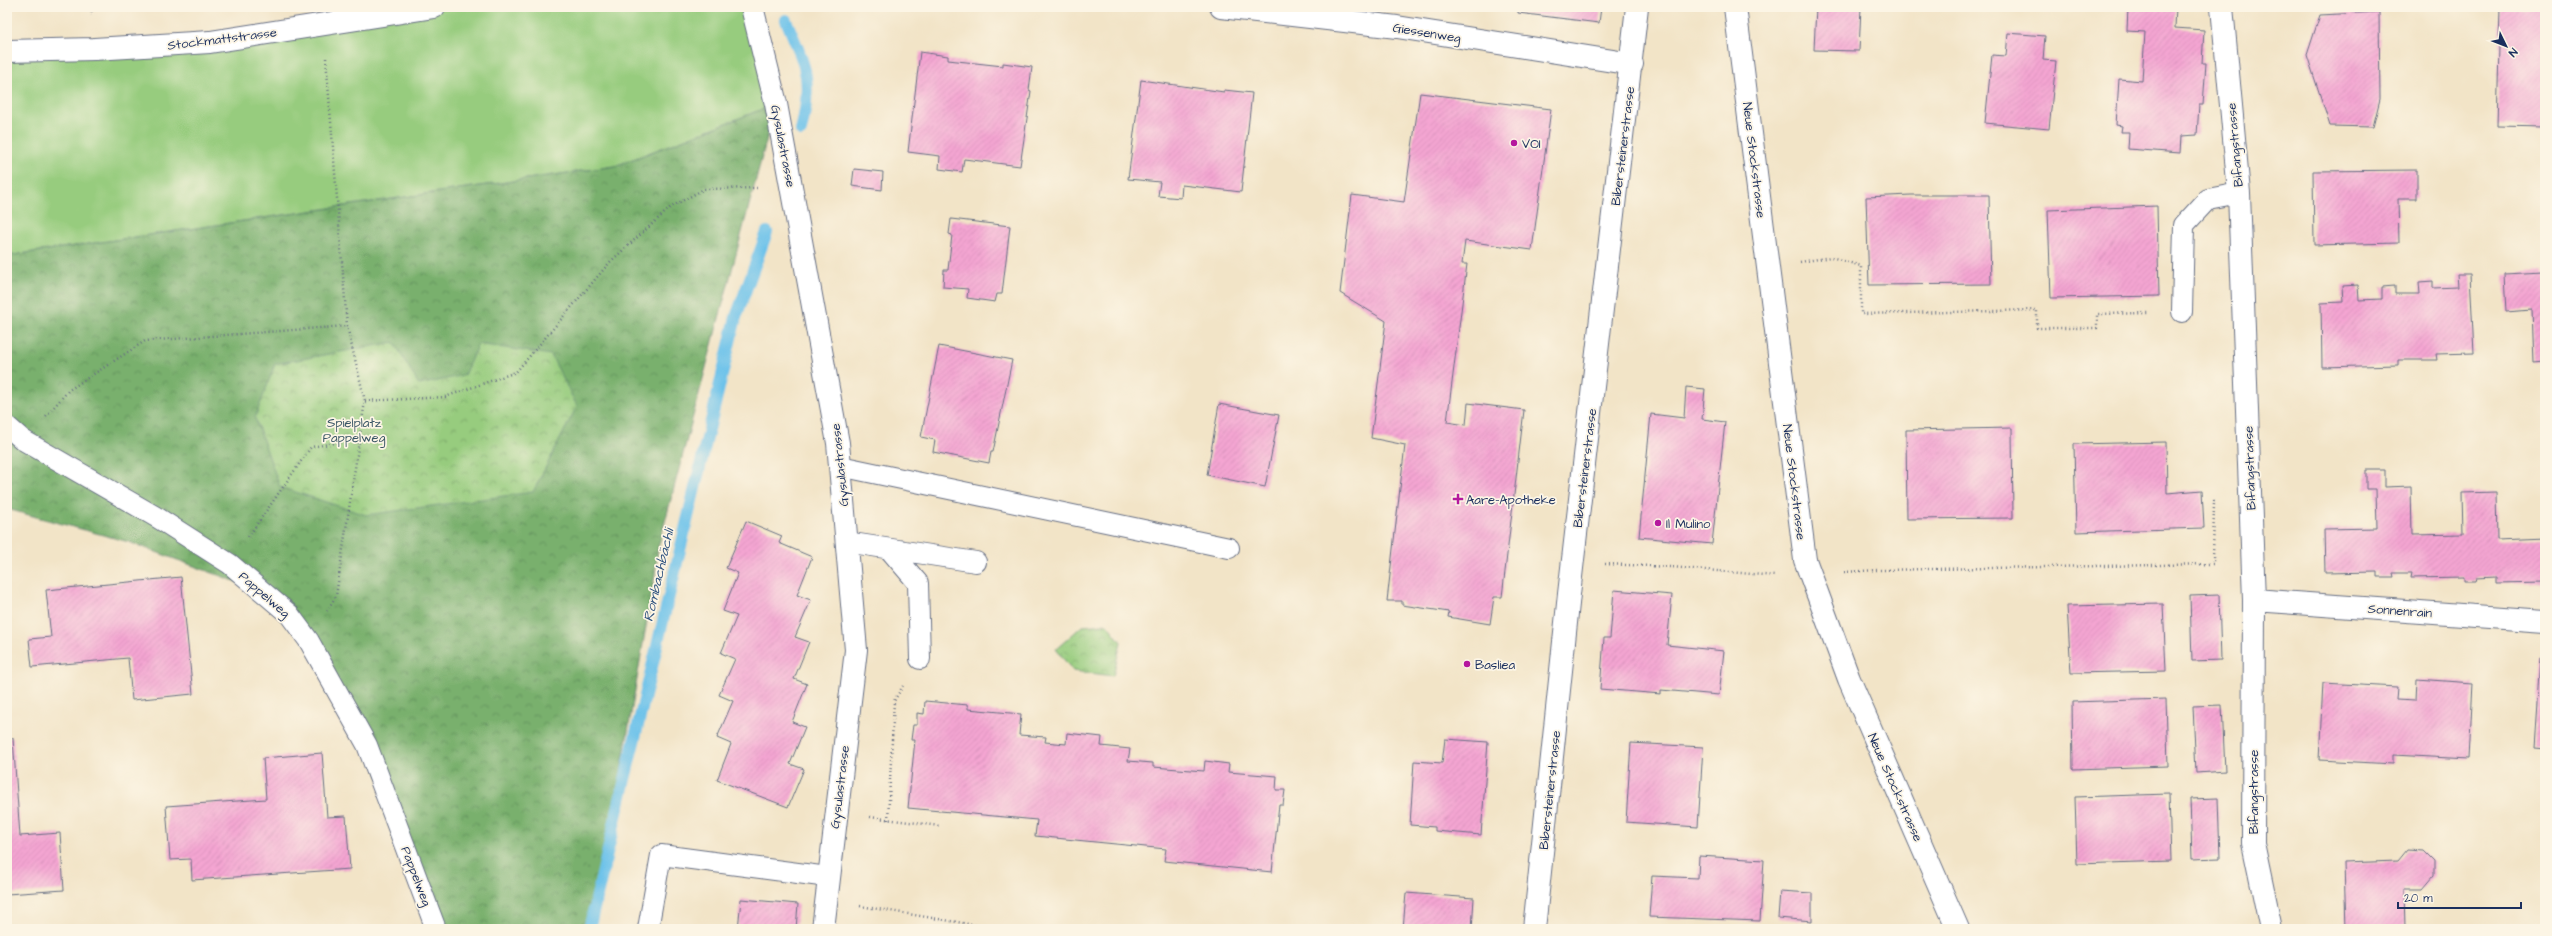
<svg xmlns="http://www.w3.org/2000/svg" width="2552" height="936" viewBox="0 0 2552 936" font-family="'Architects Daughter',sans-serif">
  <defs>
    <pattern id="forest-crowns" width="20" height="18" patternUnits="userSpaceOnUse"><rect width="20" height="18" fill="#79b06d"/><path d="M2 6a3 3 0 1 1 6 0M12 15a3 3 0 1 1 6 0" fill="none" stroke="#62905d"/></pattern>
    <pattern id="park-crowns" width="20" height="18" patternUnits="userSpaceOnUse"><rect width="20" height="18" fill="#97cc7e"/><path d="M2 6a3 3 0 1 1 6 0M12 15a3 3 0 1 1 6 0" fill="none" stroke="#7aa66a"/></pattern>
    <pattern id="building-hatch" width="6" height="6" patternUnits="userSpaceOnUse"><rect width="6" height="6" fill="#f4a5d2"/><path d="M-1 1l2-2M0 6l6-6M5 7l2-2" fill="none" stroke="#d18eb7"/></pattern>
  </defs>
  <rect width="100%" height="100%" fill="#fcf5e5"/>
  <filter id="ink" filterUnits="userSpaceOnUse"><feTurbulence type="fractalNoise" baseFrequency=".025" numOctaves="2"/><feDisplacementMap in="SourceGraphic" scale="8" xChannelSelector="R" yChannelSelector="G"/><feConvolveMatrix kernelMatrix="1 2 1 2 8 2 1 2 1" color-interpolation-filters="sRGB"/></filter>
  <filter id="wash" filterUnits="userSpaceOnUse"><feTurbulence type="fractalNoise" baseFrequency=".012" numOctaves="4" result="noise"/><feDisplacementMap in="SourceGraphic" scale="16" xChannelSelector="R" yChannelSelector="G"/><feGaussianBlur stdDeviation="0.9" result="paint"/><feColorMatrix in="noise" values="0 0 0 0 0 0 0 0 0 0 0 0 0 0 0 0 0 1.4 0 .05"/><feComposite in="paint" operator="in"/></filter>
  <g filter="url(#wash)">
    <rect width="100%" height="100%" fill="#f2e4c7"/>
    <!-- green -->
    <path fill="#97cc7e" stroke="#597e6e" d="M434,7H752L776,104L615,166L7,256V51L94,49Z"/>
    <!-- forest -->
    <path fill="url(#forest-crowns)" stroke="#4a7066" d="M776,104L658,548L655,574L594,929H436L367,745L289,614L264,592L129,542L7,509V256L615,166Z"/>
    <!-- park -->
    <path fill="url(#park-crowns)" stroke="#597e6e" d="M394,342L419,385L464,375L478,344L551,355L577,406L533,492L366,515L280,487L255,418L275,364Z
      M1107,624L1121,642L1113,676L1073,671L1056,649L1082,626Z"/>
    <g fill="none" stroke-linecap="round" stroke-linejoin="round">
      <!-- stream -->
      <path stroke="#6dc2ea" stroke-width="12" d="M786,20C806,67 813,79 801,131
        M589,929L736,317L767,232"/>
    </g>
    <g id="blocks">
      <!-- building -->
      <path fill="url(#building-hatch)" d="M1518,7H1601L1599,23L1518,13Z
        M1816,7H1861L1859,51L1814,50Z
        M2128,7H2176L2175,28L2204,30L2202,63H2206L2203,105H2199L2197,135L2181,136L2180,153L2128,149L2129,132H2121L2122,126L2116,125L2119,79L2142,81L2145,32L2127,31Z
        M2500,7H2545V127L2497,126Z
        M2379,12L2380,99L2373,127L2330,126L2307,55L2320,15Z
        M2008,33L2045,36L2043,60L2056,61L2049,129L1985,123L1992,55L2006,56Z
        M920,52L948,56V60L1003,66V63L1032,67L1029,90L1031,91L1020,166L964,159L962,172L939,169L940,156L908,152Z
        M1141,80L1224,92V90L1252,93L1241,192L1182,185L1181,198L1158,196L1160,182L1128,179Z
        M1420,93L1551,109L1532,250L1465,241L1462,264H1467L1447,422L1466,425L1468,403L1524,410L1502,597H1494L1490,624L1448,617L1449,612L1402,605V601H1387L1405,445L1371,438L1386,321L1340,293L1352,195L1404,202Z
        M854,169L883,172L882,190L852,186Z
        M2417,170V199H2398L2399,243L2314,245L2313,171Z
        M1911,195H1989L1991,284L1869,285L1866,197Z
        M2157,206L2159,296L2051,298L2048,210Z
        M951,219L1010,226L1002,294H997L995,302L967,298L968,289L943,287L944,270H948L952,235L949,234Z
        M2543,272V277H2545V361L2534,362L2532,310L2506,312L2504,274Z
        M2457,274H2470L2474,353L2436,354L2437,360H2398V365L2322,367L2321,303L2343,302L2342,286L2358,285L2359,300L2382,299V287L2395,286V294H2420L2419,282L2433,281V288L2458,287Z
        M939,346L1012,360L993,452H991L989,463L933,452L935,440L921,437Z
        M1686,387L1705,389L1702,419L1725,422L1712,544L1639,537L1651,414L1684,418Z
        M1219,404L1279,415L1265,487L1207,475Z
        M2012,428L2013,518L1907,519L1906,430Z
        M2166,442L2167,493L2202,490L2204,528L2076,532L2074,444Z
        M2366,470H2385V487L2411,486L2412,535L2463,534L2462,493L2496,492L2497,540L2545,538V582L2496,583V577L2477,578L2476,581H2464V577L2410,578L2411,573H2393L2394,577H2377V572L2325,573L2324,529L2377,528L2376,489H2366Z
        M746,521L782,536L779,543L812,557L797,595L811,600L795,637L809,642L794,679L807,684L792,722L805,727L790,764L804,769L788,807L717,780L731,744L717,738L733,701L719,695L735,659L721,653L737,616L723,611L738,573L726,568Z
        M181,577L193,694L132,700L128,658L32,667L29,639L51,637L46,590Z
        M1614,590L1672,595L1667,645L1724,651L1719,695L1661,690V694L1600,689L1604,638H1610Z
        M2219,595L2221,660L2192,661L2190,596Z
        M2163,604L2166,671L2071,673L2067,606Z
        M2540,658H2545V748L2534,747Z
        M2416,679L2473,683L2469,759L2393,755V764L2319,760L2323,683L2397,687L2396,700L2415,701Z
        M2166,699L2168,766L2073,769L2072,702Z
        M925,701L968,705V709L1021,714L1019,735L1046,737L1045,742L1066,744L1067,733L1102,737L1101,746L1130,749L1128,761L1153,763V767L1204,771L1205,761L1229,764L1228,772L1277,776L1276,790H1285L1283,805H1279L1272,872L1164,861L1166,849L1035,836L1037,820L908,808L915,740H911L913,725H917V713L924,714Z
        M2222,705L2225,771L2196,773L2193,706Z
        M7,738H13L20,836L60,833L64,890L7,894Z
        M1445,739L1488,742L1481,835L1435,831V827L1410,825L1414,761L1442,763Z
        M1631,743L1703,747L1698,827L1626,822Z
        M322,753L327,817L346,816L350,869L192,880L191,859L170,860L166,806L266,799L263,758Z
        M2169,794L2171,861L2077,864L2075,797Z
        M2218,798L2220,858L2192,859L2190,799Z
        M2407,850L2423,851L2434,862V876L2423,889H2404L2405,929H2346L2344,863L2398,861Z
        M1699,856L1764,860L1760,921L1649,917L1652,876L1698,878Z
        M1780,891L1812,893V921L1778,918Z
        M1406,893L1474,898L1472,929H1403Z
        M741,899L798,904L796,929H738Z"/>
    </g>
  </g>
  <g filter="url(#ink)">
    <use href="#blocks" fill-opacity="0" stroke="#666e83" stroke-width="1"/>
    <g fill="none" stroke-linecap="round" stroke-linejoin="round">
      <defs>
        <path id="service" d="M2182,312L2184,225L2208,199L2239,193
          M7,426L23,440L158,518L230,564L289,614L309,641L367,745L436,929
          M840,466L1229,548
          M846,542L976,562
          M889,549L918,583L920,659
          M648,929L661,855L828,877"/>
        <path id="minor" d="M752,7L776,104L838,443L856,650L823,929
          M1221,7L1397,27L1632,64
          M2222,7L2239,193L2254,600L2253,843L2271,929
          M7,51L94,49L210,42L434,7
          M2254,600L2545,621"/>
        <path id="tertiary" d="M1735,7L1805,560L1849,679L1958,929"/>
        <path id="secondary" d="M1534,929L1569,594L1637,7"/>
      </defs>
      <!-- service casing -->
      <use href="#service" stroke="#666e83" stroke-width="22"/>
      <!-- minor casing -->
      <use href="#minor" stroke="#666e83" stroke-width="24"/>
      <!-- tertiary casing -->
      <use href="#tertiary" stroke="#666e83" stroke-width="24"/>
      <!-- secondary casing -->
      <use href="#secondary" stroke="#666e83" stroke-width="24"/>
      <!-- path -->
      <path stroke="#666e83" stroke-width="2.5" stroke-dasharray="1 3" stroke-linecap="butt" d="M91,7L92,15
        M326,58L347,326L365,401L336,596L327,611
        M1800,262L1831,257L1861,266V314L2037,310V328H2097V314L2149,313
        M365,401L445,397L516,372L610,262L671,207L704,189L757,188
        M46,416L69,390L145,341L347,326
        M248,537L311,447L360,439
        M1605,564L1671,567L1775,576
        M1844,572L1878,570L2213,564L2214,501H2217
        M870,817L940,826
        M888,820L894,701L903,686
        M860,906L999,929"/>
      <!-- service -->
      <use href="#service" stroke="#fff" stroke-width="20"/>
      <!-- minor -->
      <use href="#minor" stroke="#fff" stroke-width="22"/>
      <!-- tertiary -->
      <use href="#tertiary" stroke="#fff" stroke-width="22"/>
      <!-- secondary -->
      <use href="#secondary" stroke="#fff" stroke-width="22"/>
    </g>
  </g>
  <!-- markers -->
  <g fill="#b5179e" stroke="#fcf5e5" stroke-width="1.5">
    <circle cx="1514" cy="143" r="4"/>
    <path d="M1456 493h4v4h4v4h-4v4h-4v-4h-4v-4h4z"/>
    <circle cx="1658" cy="523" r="4"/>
    <circle cx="1467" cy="664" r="4"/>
  </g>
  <g text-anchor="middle" stroke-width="3.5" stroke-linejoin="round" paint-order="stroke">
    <!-- street labels -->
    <g font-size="13" fill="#1b2f5e" stroke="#fcf5e5">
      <text transform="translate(1427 32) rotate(9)" y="5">Giessenweg</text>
      <text transform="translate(222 38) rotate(-7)" y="5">Stockmattstrasse</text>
      <text transform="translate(2234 145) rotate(-95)" y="5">Bifangstrasse</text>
      <text transform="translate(784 146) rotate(79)" y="5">Gysulastrasse</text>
      <text transform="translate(1622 146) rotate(-83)" y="5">Bibersteinerstrasse</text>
      <text transform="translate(1755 160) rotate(83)" y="5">Neue Stockstrasse</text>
      <text transform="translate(839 465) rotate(-96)" y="5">Gysulastrasse</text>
      <text transform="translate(1584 468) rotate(-83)" y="5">Bibersteinerstrasse</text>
      <text transform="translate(2249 468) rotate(-92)" y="5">Bifangstrasse</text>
      <text transform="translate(1795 482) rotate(83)" y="5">Neue Stockstrasse</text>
      <text transform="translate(265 594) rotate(41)" y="5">Pappelweg</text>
      <text transform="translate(2400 610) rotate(4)" y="5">Sonnenrain</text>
      <text transform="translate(839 787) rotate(-83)" y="5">Gysulastrasse</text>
      <text transform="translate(1896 787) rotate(66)" y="5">Neue Stockstrasse</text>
      <text transform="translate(1549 790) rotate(-84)" y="5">Bibersteinerstrasse</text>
      <text transform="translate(2253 792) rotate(-90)" y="5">Bifangstrasse</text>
      <text transform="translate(417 876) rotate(69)" y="5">Pappelweg</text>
    </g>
    <!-- poi labels -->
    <g font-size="13" fill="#1b2f5e" stroke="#fcf5e5" text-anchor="start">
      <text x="1522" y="148">VOI</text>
      <text x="1466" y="504">Aare-Apotheke</text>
      <text x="1666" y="528">Il Mulino</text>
      <text x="1475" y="669">Basliea</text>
    </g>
    <!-- park labels -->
    <g font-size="13" fill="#3a5666" stroke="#fcf5e5">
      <text x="354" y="427">Spielplatz<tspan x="354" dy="15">Pappelweg</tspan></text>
    </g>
    <!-- water labels -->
    <g font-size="14" font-style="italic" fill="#305481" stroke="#fcf5e5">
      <text transform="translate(658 575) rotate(-77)" y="5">Rombachbächli</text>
    </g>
  </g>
  <!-- margin -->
  <rect width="2552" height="936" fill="none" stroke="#fcf5e5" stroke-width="24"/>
  <!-- north arrow -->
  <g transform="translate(2506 46) rotate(133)" stroke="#fcf5e5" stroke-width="3" paint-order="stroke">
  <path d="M0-3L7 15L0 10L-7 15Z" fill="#1b2f5e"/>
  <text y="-6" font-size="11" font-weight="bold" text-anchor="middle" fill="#1b2f5e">N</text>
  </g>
  <!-- scale -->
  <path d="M2398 902v6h123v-6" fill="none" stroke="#1b2f5e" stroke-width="2"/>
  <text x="2404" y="902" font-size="12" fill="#1b2f5e" stroke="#fcf5e5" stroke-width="3" paint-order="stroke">20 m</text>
</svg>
